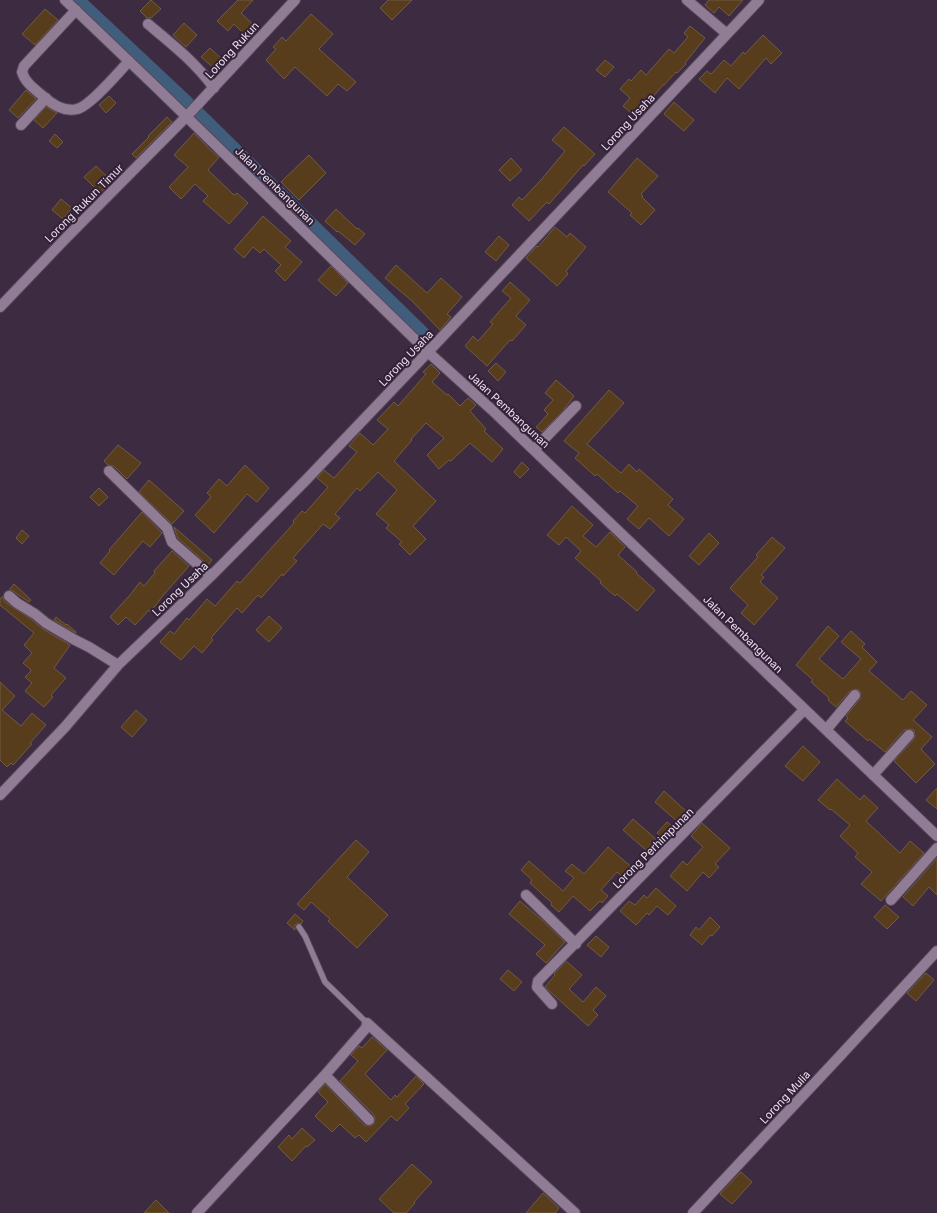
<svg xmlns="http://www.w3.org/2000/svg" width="937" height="1213" viewBox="0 0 937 1213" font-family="Inter,sans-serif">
  <rect width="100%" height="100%" fill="#3d2b41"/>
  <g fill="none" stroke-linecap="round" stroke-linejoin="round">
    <!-- river -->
    <path stroke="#405d7b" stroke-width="20" d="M73,0L185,105
      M195,115L423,338"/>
  </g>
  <!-- building -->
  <path fill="#573d1c" stroke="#705b43" d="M151,0L161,9L151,18H147L140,11Z
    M238,0H253L241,13L255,26L245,35L234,24L228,31L217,21Z
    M388,0H412L392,20L380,8Z
    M709,0H743L729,16L719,7L714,13L705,5Z
    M45,9L58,20L35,45L22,34Z
    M311,14L333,34L319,49L356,82L347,91L338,84L327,96L295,67L284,79L266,60L276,49L273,47L282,37L286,41Z
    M184,23L197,35L186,47L173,35Z
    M690,26L705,38L685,63L686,64L677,73L676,72L664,85H663L636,117L623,106L630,98L620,89L629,79L631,81L641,70L646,75L669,49L674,53L688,37L684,33Z
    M763,35L782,53L771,64L766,58L739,89L727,78L715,93L699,79L707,71L711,74L724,60L731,66L743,52L745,54Z
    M210,48L224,61L216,70L201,57Z
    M605,60L614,67L605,77L596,70Z
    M26,90L36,99L18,118L9,110Z
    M109,96L116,103L106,113L99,105Z
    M674,102L694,120L684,131L664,114Z
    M46,107L57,113L43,128L34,120Z
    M167,117L172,122L136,158L132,154L149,137L148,136Z
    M564,127L595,154L584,166L583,165L549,204L547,202L529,221L512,205L519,197L522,200L541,180L565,151L552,140Z
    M194,133L207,146V147L219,157L208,170L234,195L237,193L248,203L229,224L203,201L208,196L195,184L181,199L169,187L188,167L174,155Z
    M55,134L63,142L57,148L49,141Z
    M309,155L326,173L299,200L281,182Z
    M511,158L522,170L510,181L499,170Z
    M637,158L658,176L641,194L643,196L642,197L655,210L641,225L630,215L632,213L608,192Z
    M96,166L112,181L100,193L84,177Z
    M61,199L72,208L63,219L52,210Z
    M336,209L357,229L358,228L365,234L355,245L338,231L337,232L325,221Z
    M263,216L291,241L285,247L302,262L285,281L275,271L281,265L264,249L260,253L253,247L244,258L234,249Z
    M555,227L567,237L570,233L586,247L566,271L568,274L557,286L526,258L537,246L538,247Z
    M499,236L509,245L496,261L485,252Z
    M396,265L427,293L441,278L462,297L447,314L451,317L440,330L412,301L385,278Z
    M331,266L348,283L336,296L318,280Z
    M510,282L530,300L516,316L526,325L512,341L510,340L487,366L465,346L473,336L478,341L493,324L490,322L511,298L502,291Z
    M496,363L506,372L498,381L488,371Z
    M431,364L440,373L432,382L447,395L448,394L460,406L468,398L476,405L470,411L486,429L484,431L503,449L492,462L470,443L451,461L449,460L439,469L427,455L444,438L426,423L411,439L412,440L394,461L436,501L413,526L426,539L410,555L399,544L402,542L386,528L389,525L376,514L397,490L378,472L360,491L357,488L335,514L340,518L330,529L323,524L293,558L297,561L283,576L282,574L261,598L258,595L242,613L237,608L211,638L213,640L202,653L194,646L181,660L160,642L170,631L174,634L187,618L189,620L207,599L215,606L237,581L240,583L294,523L293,521L302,511L305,513L328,487L317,478L324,470L334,478L357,452L349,446L360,433L373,445L388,429L377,420L394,402L398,406L426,374L423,372Z
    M556,380L574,396L562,412L542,432L536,427L548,414L544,410L553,400L545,393Z
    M609,390L624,403L587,444L621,473L629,464L637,472L639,469L673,499L668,505L684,519L669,536L649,518L639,529L627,519L638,506L620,491L618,493L597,474L595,476L575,458L579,453L564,441Z
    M118,445L141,463L127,479L114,466L108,465L104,461Z
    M522,462L529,469L520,478L514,472Z
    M245,465L269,488L257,502L247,494L214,533L195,515L211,497L207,493L219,479L227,486Z
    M149,480L184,511L172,524L139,492Z
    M99,488L108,497L99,506L90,497Z
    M572,506L593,525L583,536L596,547L610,532L625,547L618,555L637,572L636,573L655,590L637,611L617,594L615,596L600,583L601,581L575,558L581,551L566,537L559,545L547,535Z
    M142,512L162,533L150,547L143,541L114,575L100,563L110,551L109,550Z
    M174,527L212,560L208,565L178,538Z
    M22,530L29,536L22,544L16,538Z
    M709,533L719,543L699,565L689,556Z
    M772,537L785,548L761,575L764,577L760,582L778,598L754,625L741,613L748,605L730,588L758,557L756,555Z
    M172,551L189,566L160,599V600L150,612L149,610L135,625L126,617L118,625L110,617L130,595L140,582L144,586L155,573L154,571Z
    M14,584L31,600L29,602L13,591L9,590Z
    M3,596L4,601L14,608L31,619L43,629L70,645L54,668L66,678L51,695L53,697L44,707L25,691L32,683L25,677L31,671L30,669L23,663L32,653L24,645L34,633L0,605V599Z
    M269,616L282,628L269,642L256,630Z
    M56,617L66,625L67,624L76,632V633L54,620Z
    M828,626L839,636L819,659L843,679L861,659L841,642L851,631L865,644L862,647L877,662L869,671L903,700L911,691L927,705L913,720L932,737L921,749L935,764L916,783L894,761L914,739L915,736L914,730L910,729L904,730L885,752L869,739L868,741L845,721L848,718L846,716L860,699L861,693L859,690L856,689L850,691L836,707L828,700L829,698L811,682L813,680L796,665Z
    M0,682L15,696L2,710L21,726L32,713L46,725L30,743L32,744L13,765L11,763L7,767L0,760Z
    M136,710L147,720L132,737L121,727Z
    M803,746L820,762L803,781L785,766Z
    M837,779L860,800L864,795L878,808L866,821L900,853L910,841L924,853L881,901L861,884L872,872L855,857L858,853L840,836L850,825L831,809L830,810L818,800Z
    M937,788V809L926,800Z
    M664,791L687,812L678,822L655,802Z
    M633,819L656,839L646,850L623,830Z
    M667,822L676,829L666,841L657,833Z
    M702,823L730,848L715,864L719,867L709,878L703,872L687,891L670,876L683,861L687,865L703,847L691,836Z
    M356,840L369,852L347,877L388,915L357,948L328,921L330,919L311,902L304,910L297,904Z
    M608,847L634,869L625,879L617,872L601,890L608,896L602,903L600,901L590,911L573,896L559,912L551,905L552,903L530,883L532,880L521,870L529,861L563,891L574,878L565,871L572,864L584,874Z
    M937,858V895L929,887L913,906L903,897Z
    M656,888L676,906L668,915L657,906L649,915L647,913L636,925L620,911L629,901L635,905L644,895L647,898Z
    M520,901L542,920L565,942L546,963L536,954L545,945L509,914Z
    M885,905L899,917L887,929L874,917Z
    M295,914L303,921L301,924L298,923L295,925V930L287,923Z
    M710,917L720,927L712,936L710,935L702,945L690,935L696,927L699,930Z
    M596,936L609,947L601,957L587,945Z
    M566,961L582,975L569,989L583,1002L596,987L606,996L593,1010L598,1015L588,1026L545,987L555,975L554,974L556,972Z
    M508,970L522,982L514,991L500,979Z
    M926,973L934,980L916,1001L907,993Z
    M372,1037L387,1050L365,1074L391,1100L395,1095L397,1097L416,1076L424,1084L405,1104L409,1108L397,1121L391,1116L366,1142L359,1135L355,1138L340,1124L332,1132L315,1116L328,1102L318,1092L325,1084L364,1125L370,1126L374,1124L375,1119L374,1115L340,1081L358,1061L351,1055L359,1046L362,1048Z
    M302,1128L315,1140L307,1147L306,1146L292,1161L278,1147L289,1135L292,1139Z
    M412,1164L432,1182L414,1202L415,1203L406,1213H394L379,1199Z
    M741,1172L752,1182L732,1204L720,1194Z
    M543,1193L559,1208L555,1213H526Z
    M156,1200L169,1213H144Z"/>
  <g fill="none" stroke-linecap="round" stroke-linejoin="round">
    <defs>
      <path id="service" d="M299,927L305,936L325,982L367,1023"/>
      <path id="minor" d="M65,0L156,87L428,352L491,409L937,836
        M687,0L727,34
        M76,10L24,66L22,72C25,83 36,90 44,97C53,105 65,112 77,109C89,107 120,71 129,61
        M148,24C172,44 195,62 214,88
        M21,125L46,98
        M0,307L66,238L187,116L295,0
        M534,450L547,436L576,406
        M109,471L167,528L172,542L211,576
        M9,596L17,603L35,614L46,623L75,640L89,647L118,665
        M826,730L855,695
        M873,775L909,735
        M0,795L65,727L118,665L211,576L306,480L428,352L759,0
        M526,895L576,944
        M891,900L937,848
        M552,1004L537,987L538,981L804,710
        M367,1023L575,1213
        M325,1075L369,1120
        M197,1213L325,1075L366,1028L367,1023
        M693,1213L839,1057L937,951"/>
    </defs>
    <!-- service casing -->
    <use href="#service" stroke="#58485b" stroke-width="7"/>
    <!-- minor casing -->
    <use href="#minor" stroke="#58485b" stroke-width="12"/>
    <!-- service -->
    <use href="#service" stroke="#917c96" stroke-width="5.5"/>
    <!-- minor -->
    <use href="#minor" stroke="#917c96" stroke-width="10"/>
  </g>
  <g text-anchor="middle" stroke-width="4" stroke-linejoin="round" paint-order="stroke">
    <!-- street labels -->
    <g font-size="11" fill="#ece0ef" stroke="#332137">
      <text transform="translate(232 50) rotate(-47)" y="4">Lorong Rukun</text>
      <text transform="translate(628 122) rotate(-47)" y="4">Lorong Usaha</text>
      <text transform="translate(275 186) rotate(44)" y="4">Jalan Pembangunan</text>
      <text transform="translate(84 203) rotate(-45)" y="4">Lorong Rukun Timur</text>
      <text transform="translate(406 358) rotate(-46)" y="4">Lorong Usaha</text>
      <text transform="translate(509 410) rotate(43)" y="4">Jalan Pembangunan</text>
      <text transform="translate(180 589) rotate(-44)" y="4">Lorong Usaha</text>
      <text transform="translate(743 634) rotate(44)" y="4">Jalan Pembangunan</text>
      <text transform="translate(653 848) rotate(-45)" y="4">Lorong Perhimpunan</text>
      <text transform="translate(785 1097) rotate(-47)" y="4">Lorong Mulia</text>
    </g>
  </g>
</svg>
